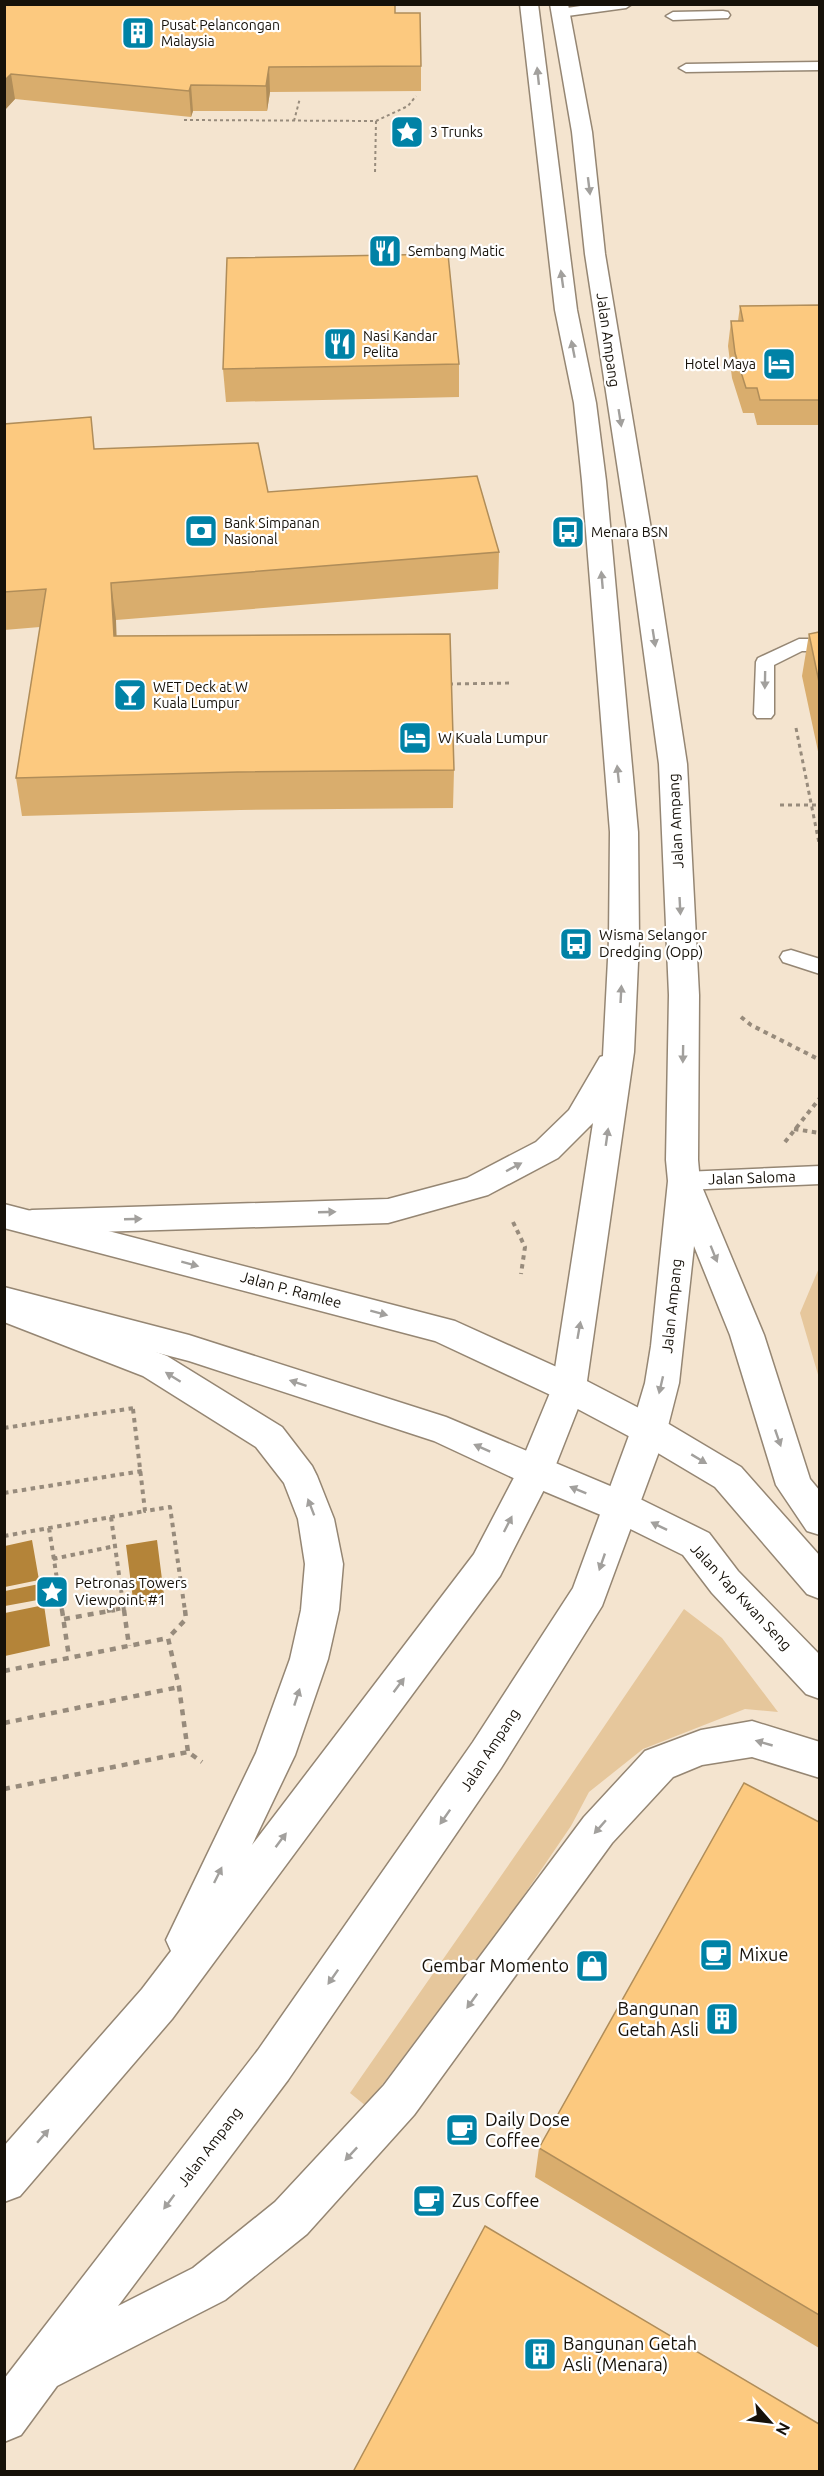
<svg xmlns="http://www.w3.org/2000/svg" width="824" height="2476" viewBox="0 0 824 2476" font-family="Ubuntu,sans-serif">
  <rect width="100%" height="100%" fill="#f4e4cf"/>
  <!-- green -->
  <path fill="#e6c79c" d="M819,1268V1378L800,1313Z
    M684,1609L722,1638L778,1712L745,1709L643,1749L589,1792L571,1826L507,1920L366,2106L350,2093L567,1781Z"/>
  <!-- water -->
  <path fill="#b48439" d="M32,1540L39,1580L5,1587V1546Z
    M157,1540L165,1603L134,1607L126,1545Z
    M39,1584L43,1599L5,1606V1591Z
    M44,1605L50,1646L5,1656V1613Z"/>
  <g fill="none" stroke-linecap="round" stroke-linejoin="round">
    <defs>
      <path id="service" d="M594,4H632L626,8L560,17L553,13L560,9Z
        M723,11L728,12L730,15L728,18L673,20L666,16L673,12Z
        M820,62V70L686,72L679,68L686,64Z
        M799,639H820V651H802L774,665V714L771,718H757L754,714L756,662L758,658Z
        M791,950L820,959V974L783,962L780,957L783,952Z
        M820,1166V1184L684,1190L676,1187L672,1181L676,1175L684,1172Z"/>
      <path id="tertiary" d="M4,1204L455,1321L581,1378L662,1420L741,1467L820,1556V1599L807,1594L715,1487L636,1440L557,1398L435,1341L4,1228Z
        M4,1287L189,1335L446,1417L634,1496L709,1533L738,1571L820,1655V1699L806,1694L712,1593L683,1555L608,1518L522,1482L434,1441L189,1361L4,1313Z"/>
      <path id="secondary" d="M520,4H538L577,310L596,403L606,481L638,832L639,940L634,1052L586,1388L553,1472L500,1576L172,2019L20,2196L4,2202V2146L142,1989L171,1951L166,1940L256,1753L290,1659L301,1610L305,1564L298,1519L284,1483L256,1447L143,1376L4,1322V1295L167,1356L282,1427L312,1466L317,1476L334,1519L343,1564L339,1610L328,1659L295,1755L252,1845L474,1554L518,1470L552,1388L593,1123L558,1158L488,1195L388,1223L32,1234L20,1231L16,1222L20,1213L32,1210L388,1199L467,1178L536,1142L569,1110L600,1057L603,1056L609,940L610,832L582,481L574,403L555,310Z
        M550,4H568L592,132L605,254L651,529L687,764L699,995L698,1160L700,1182L764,1335L810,1479L820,1491V1535L807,1531L776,1485L730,1335L694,1246L679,1383L667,1430L602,1606L501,1768L288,2080L118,2306L193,2268L275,2202L384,2085L584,1817L645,1751L701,1730L752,1721L820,1742V1778L752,1757L702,1765L673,1777L612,1843L414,2115L307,2234L225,2300L57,2386L21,2435L4,2442V2379L258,2050L473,1742L573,1588L631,1430L645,1383L651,1346L668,1181L666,1160L669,995L659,764L627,529L585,254L572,132Z"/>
    </defs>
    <!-- service casing -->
    <use href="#service" stroke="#958673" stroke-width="3"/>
    <!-- tertiary casing -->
    <use href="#tertiary" stroke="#958673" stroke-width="3"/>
    <!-- secondary casing -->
    <use href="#secondary" stroke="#958673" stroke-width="3"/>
    <!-- path-far3 -->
    <path stroke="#978b7c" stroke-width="2" stroke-dasharray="3 3" stroke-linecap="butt" d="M184,120L376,121L375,173
      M294,121L300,98
      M376,121L408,106L416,96"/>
    <!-- path-far2 -->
    <path stroke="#978b7c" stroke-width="3" stroke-dasharray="4 4" stroke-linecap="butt" d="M449,684L513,683
      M796,728L820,848
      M780,805H820"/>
    <!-- path-far1 -->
    <path stroke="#978b7c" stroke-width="4" stroke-dasharray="4.5 4.5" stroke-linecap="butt" d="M741,1017L751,1025L820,1060
      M794,1129L820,1133
      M785,1142L820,1098
      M513,1222L525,1247L521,1274
      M133,1409L145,1511L170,1507L185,1611
      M4,1428L134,1408
      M4,1493L142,1471
      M111,1517L124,1611
      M49,1528L62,1611
      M4,1536L145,1511
      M53,1559L115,1546
      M107,1611L124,1608"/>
    <!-- path -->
    <path stroke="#978b7c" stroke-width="4.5" stroke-dasharray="6 6" stroke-linecap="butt" d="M62,1610L69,1657
      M124,1610L129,1646
      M185,1610L186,1619L168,1638L179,1687L188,1752
      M64,1619L115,1610
      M4,1671L168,1638
      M4,1723L179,1687
      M4,1789L188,1752L202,1762"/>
    <!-- service -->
    <use href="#service" fill="#fff" fill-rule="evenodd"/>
    <!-- tertiary -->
    <use href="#tertiary" fill="#fff" fill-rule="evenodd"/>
    <!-- secondary -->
    <use href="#secondary" fill="#fff" fill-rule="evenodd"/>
  </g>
  <!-- wall -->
  <path fill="#d9ad6d" d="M4,4L395,13L421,66V91L270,92L267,111H193L191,117L15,99L4,111Z
    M819,305V425H757L754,413H743L732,378L728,346L731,321H738L740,306Z
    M459,364V397L226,402L223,369Z
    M4,424L94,449L499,552L498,589L116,620V636L454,770L453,808L240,810L22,816L16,778L40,627L4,630Z
    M819,632V756L802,676L809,634Z
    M819,1822V2348L535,2177L539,2148Z"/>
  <!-- shaded-wall -->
  <path fill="#b08d59" d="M269,67L270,92L267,111L266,86Z
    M11,74L15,99L4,111V81Z
    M191,85L193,111L191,117L189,91Z
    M111,583L116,620L118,674L114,636Z"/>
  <!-- building -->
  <path fill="#fcc97f" stroke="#b08d59" stroke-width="1.5" d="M4,4H395V13H420L421,66L269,67L266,86L191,85L189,91L11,74L4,81Z
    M448,254L459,364L223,369L227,258Z
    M819,305V400H760L757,388H746L735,353L731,321H743L740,306Z
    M91,417L94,449L258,443L268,492L477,476L499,552L111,583L114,636L450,634L454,770L238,772L16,778L46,589L4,592V424Z
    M819,632V682L809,634Z
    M744,1783L819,1822V2315L539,2148Z
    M485,2226L819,2424V2472H353Z"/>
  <!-- one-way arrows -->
  <defs><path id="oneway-solid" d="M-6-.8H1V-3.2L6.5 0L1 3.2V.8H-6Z" transform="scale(1.5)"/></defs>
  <g fill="#a2a09d">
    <use href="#oneway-solid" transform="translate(538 76) rotate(-96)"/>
    <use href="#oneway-solid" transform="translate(589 186) rotate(83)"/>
    <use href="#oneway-solid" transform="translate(562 279) rotate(-98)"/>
    <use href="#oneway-solid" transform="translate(573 349) rotate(-101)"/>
    <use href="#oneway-solid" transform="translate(620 418) rotate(81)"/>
    <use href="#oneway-solid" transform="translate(602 580) rotate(-95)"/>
    <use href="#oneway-solid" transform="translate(654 638) rotate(81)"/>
    <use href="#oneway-solid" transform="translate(765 680) rotate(91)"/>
    <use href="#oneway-solid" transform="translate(618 774) rotate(-96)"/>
    <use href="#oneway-solid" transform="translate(680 906) rotate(87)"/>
    <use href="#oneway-solid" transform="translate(621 994) rotate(-87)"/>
    <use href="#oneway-solid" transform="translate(683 1054) rotate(91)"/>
    <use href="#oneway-solid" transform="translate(607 1137) rotate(-82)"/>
    <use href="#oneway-solid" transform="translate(514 1167) rotate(-28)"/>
    <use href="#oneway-solid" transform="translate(327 1212) rotate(-2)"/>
    <use href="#oneway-solid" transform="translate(133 1219) rotate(-2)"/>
    <use href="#oneway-solid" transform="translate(714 1254) rotate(68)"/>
    <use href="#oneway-solid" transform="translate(190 1264) rotate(15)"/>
    <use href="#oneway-solid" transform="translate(379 1313) rotate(15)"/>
    <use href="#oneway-solid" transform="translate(579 1330) rotate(-80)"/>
    <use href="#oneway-solid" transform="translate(173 1377) rotate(-148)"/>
    <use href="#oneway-solid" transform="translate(298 1383) rotate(-162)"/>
    <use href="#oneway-solid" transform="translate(661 1385) rotate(103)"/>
    <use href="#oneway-solid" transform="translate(778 1438) rotate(71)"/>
    <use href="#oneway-solid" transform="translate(482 1448) rotate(-156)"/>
    <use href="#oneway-solid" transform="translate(699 1459) rotate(31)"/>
    <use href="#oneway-solid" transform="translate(578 1490) rotate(-158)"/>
    <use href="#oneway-solid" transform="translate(311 1507) rotate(-111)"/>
    <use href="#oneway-solid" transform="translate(508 1524) rotate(-63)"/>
    <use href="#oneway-solid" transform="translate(659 1526) rotate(-154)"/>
    <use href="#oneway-solid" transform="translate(602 1562) rotate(109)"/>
    <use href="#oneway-solid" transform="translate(399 1685) rotate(-53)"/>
    <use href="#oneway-solid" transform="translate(297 1697) rotate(-72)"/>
    <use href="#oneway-solid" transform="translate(764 1743) rotate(-164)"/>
    <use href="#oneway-solid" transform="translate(445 1817) rotate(125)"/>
    <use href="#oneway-solid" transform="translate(600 1827) rotate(131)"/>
    <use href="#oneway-solid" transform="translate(281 1840) rotate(-53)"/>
    <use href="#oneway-solid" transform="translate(218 1875) rotate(-64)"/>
    <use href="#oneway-solid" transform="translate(333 1977) rotate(125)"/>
    <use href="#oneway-solid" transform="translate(472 2001) rotate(126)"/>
    <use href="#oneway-solid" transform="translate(43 2136) rotate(-49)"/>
    <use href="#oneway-solid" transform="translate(351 2154) rotate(133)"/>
    <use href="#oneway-solid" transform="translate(169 2202) rotate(127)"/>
  </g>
  <!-- icons -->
  <defs>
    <symbol id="building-square" viewBox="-11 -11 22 22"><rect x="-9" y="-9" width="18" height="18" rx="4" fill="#0082a6" stroke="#fff"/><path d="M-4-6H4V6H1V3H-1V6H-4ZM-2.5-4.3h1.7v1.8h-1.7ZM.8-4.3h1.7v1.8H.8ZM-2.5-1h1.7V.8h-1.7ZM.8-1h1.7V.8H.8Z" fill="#fff"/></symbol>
    <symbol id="sight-square" viewBox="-11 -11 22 22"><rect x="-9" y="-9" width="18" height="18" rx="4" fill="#0082a6" stroke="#fff"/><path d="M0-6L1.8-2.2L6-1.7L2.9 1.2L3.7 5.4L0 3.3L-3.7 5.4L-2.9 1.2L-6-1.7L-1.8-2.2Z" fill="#fff"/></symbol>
    <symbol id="restaurant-square" viewBox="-11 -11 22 22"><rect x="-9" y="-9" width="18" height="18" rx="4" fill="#0082a6" stroke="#fff"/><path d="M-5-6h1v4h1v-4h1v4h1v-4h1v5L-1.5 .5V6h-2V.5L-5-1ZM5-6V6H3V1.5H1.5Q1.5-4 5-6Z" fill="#fff"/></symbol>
    <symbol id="hotel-square" viewBox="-11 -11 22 22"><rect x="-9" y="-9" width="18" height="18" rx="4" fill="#0082a6" stroke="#fff"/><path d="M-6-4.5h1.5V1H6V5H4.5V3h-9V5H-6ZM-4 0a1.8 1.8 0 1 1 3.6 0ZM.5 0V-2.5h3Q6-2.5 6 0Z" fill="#fff"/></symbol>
    <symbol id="bank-square" viewBox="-11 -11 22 22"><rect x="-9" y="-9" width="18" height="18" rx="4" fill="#0082a6" stroke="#fff"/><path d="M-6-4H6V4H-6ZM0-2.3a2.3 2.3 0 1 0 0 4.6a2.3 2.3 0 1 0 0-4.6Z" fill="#fff"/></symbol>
    <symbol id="bus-square" viewBox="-11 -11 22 22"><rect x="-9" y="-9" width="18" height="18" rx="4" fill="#0082a6" stroke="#fff"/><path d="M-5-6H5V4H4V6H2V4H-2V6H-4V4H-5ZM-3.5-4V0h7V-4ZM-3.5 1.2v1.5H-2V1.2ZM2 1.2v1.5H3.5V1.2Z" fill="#fff"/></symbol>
    <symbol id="bar-square" viewBox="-11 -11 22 22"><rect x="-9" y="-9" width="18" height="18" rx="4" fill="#0082a6" stroke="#fff"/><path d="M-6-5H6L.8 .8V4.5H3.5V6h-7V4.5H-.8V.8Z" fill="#fff"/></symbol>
    <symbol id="cafe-square" viewBox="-11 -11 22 22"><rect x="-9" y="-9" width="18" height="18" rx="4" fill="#0082a6" stroke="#fff"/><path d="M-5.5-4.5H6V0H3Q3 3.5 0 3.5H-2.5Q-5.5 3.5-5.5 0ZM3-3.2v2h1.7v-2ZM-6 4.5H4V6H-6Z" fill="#fff"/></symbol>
    <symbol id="shop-square" viewBox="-11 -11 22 22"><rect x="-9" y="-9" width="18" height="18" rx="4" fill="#0082a6" stroke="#fff"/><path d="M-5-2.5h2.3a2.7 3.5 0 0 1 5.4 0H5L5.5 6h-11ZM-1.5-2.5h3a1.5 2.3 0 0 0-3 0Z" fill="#fff"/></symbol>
  </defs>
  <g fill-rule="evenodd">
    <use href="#building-square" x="119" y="14" width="38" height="38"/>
    <use href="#sight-square" x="388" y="113" width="38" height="38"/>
    <use href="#restaurant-square" x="366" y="232" width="38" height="38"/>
    <use href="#restaurant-square" x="321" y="325" width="38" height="38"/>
    <use href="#hotel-square" x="760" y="345" width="38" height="38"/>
    <use href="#bank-square" x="182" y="512" width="38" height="38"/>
    <use href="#bus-square" x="549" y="513" width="38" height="38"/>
    <use href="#bar-square" x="111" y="676" width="38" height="38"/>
    <use href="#hotel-square" x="396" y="719" width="38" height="38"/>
    <use href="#bus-square" x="557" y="925" width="38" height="38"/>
    <use href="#sight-square" x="33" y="1573" width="38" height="38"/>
    <use href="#cafe-square" x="697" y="1936" width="38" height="38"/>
    <use href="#shop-square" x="573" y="1947" width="38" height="38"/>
    <use href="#building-square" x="703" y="2000" width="38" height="38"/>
    <use href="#cafe-square" x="443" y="2111" width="38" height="38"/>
    <use href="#cafe-square" x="410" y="2182" width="38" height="38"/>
    <use href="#building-square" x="521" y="2335" width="38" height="38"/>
  </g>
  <g text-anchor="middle" stroke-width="4.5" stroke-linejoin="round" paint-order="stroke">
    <!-- far-poi labels -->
    <g font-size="14" fill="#161109" stroke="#fff" text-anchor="start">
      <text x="161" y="30">Pusat Pelancongan<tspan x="161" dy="16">Malaysia</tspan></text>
      <text x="430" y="137">3 Trunks</text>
      <text x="408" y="256">Sembang Matic</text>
      <text x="363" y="341">Nasi Kandar<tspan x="363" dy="16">Pelita</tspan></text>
      <text x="756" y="369" text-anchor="end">Hotel Maya</text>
      <text x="224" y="528">Bank Simpanan<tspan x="224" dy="16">Nasional</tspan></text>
      <text x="591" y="537">Menara BSN</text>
      <text x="153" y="692">WET Deck at W<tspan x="153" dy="16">Kuala Lumpur</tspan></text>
    </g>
    <!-- street labels -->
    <g font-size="15" fill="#161109" stroke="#fff">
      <text transform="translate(608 340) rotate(82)" y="5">Jalan Ampang</text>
      <text transform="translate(676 821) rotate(-93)" y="5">Jalan Ampang</text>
      <text transform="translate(752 1178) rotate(-2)" y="5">Jalan Saloma</text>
      <text transform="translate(291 1290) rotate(15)" y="5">Jalan P. Ramlee</text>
      <text transform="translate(672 1306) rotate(-84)" y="5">Jalan Ampang</text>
      <text transform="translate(741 1597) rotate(47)" y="5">Jalan Yap Kwan Seng</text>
      <text transform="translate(490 1750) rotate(-57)" y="5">Jalan Ampang</text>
      <text transform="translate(210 2147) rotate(-53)" y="5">Jalan Ampang</text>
    </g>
    <!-- poi labels -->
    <g font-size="15" fill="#161109" stroke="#fff" text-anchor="start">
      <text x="438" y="743">W Kuala Lumpur</text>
      <text x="599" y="940">Wisma Selangor<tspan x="599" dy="17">Dredging (Opp)</tspan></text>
      <text x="75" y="1588">Petronas Towers<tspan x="75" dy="17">Viewpoint #1</tspan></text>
    </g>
    <!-- near-poi labels -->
    <g font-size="18" fill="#161109" stroke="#fff" text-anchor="start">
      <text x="739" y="1961">Mixue</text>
      <text x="569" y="1972" text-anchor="end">Gembar Momento</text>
      <text x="699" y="2015" text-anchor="end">Bangunan<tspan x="699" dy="21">Getah Asli</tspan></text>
      <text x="485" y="2126">Daily Dose<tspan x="485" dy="21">Coffee</tspan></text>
      <text x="452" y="2207">Zus Coffee</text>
      <text x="563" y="2350">Bangunan Getah<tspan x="563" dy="21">Asli (Menara)</tspan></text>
    </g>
  </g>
  <!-- border -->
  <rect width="824" height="2476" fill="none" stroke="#161109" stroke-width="12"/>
  <!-- north arrow -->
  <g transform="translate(770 2422) rotate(118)" stroke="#ffffff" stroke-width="4.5" paint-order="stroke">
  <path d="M0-4.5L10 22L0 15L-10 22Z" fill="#161109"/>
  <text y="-9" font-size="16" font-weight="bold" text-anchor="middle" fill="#161109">N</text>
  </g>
</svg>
